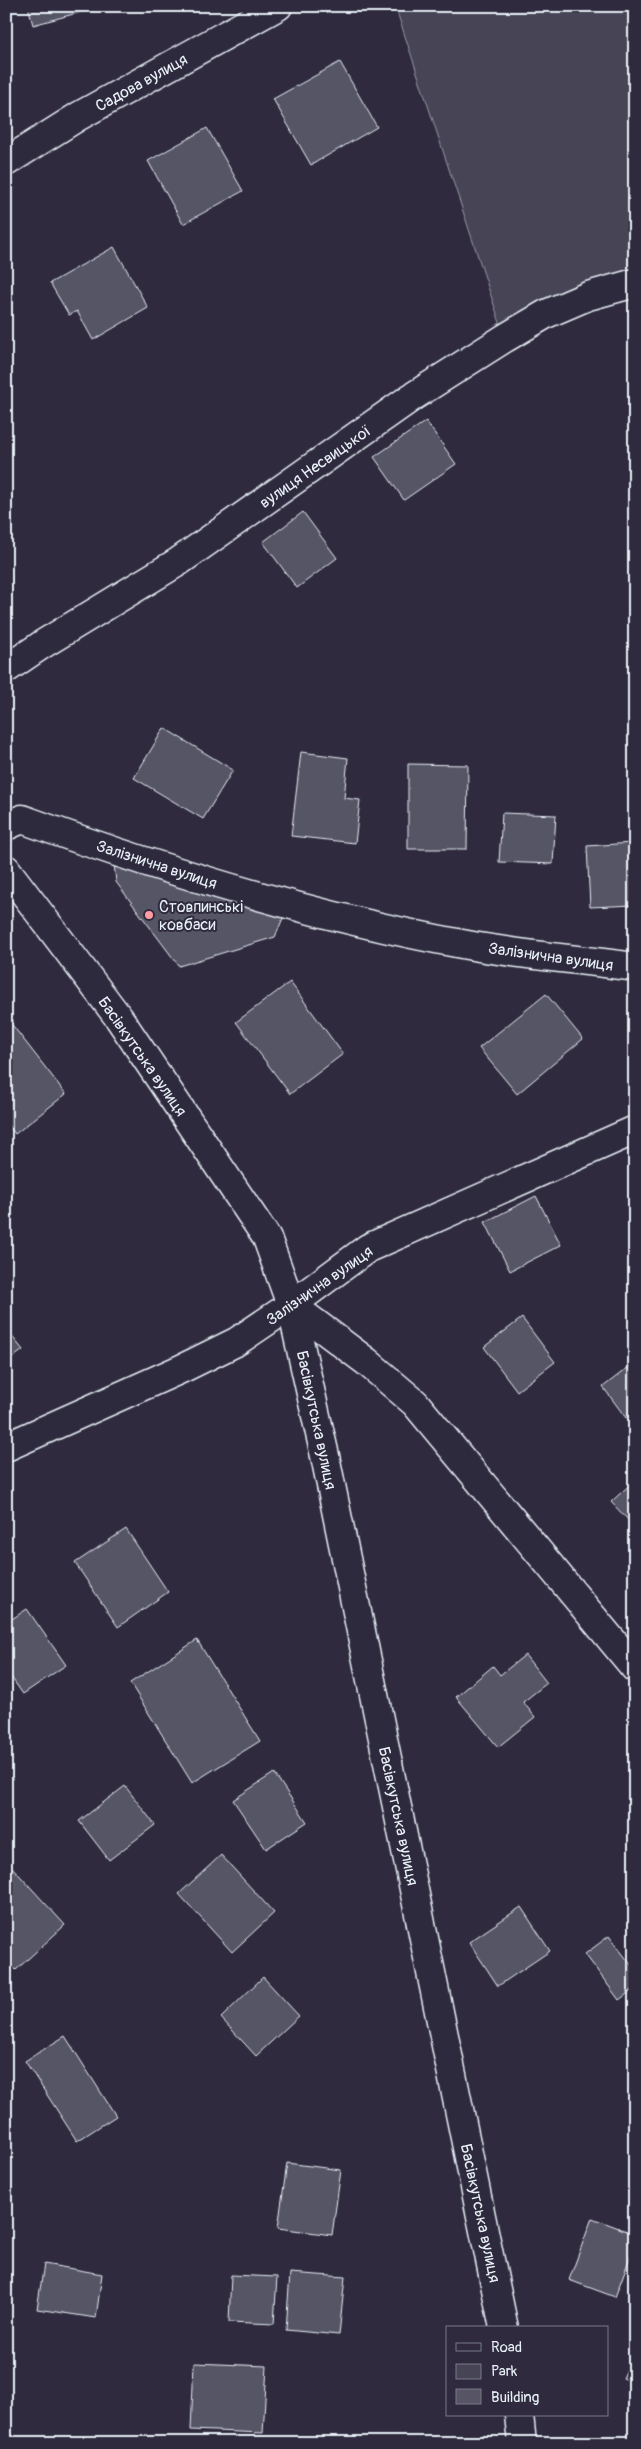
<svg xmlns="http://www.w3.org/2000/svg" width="641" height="2449" viewBox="0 0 641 2449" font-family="Pangolin,sans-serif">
  <rect width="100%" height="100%" fill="#2f2a3d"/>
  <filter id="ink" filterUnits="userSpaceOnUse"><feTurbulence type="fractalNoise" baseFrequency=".02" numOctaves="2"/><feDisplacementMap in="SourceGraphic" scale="10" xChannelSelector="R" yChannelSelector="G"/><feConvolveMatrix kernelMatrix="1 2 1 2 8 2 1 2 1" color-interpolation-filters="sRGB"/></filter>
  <g filter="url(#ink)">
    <!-- green -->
    <path fill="#464455" stroke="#979aa6" d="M395,6H635V283L505,338Z"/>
    <!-- building -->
    <path fill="#575565" stroke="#e8f1f8" d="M28,6H96V8L33,25Z
      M340,62L377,127L311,165L273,99Z
      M207,128L243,191L183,224L148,161Z
      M114,247L148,308L93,340L77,311L69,315L50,283Z
      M426,421L456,464L404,500L374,457Z
      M303,512L337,558L297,588L263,542Z
      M164,728L233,770L203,819L134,778Z
      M301,752L348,758L344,798L360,800L355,843L291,836Z
      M408,764L468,765L467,849H408Z
      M502,813L556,815L553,864L499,862Z
      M632,843L635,905L590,907L587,846Z
      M113,855L286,911L275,937L179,966L116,882Z
      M290,982L343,1054L290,1094L236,1022Z
      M546,994L583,1039L517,1094L479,1048Z
      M6,1017L66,1094L15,1134L6,1122Z
      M536,1196L561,1245L510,1271L485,1222Z
      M522,1318L555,1362L517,1391L484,1347Z
      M6,1329L23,1350L6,1363Z
      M635,1362V1411L626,1418L603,1387Z
      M635,1480V1527L611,1502Z
      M126,1529L168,1592L118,1627L75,1563Z
      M27,1609L66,1665L23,1694L6,1670V1623Z
      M197,1640L260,1741L192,1783L130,1683Z
      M525,1655L547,1683L523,1702L535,1717L498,1747L456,1697L493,1666L500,1675Z
      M274,1773L307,1822L266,1849L233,1800Z
      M125,1786L155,1825L109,1860L79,1821Z
      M221,1855L274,1913L232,1952L179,1894Z
      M11,1866L65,1925L16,1970L6,1960V1870Z
      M521,1907L550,1951L498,1986L469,1942Z
      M609,1936L635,1970V1988L619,2000L585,1954Z
      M263,1977L299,2016L256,2056L221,2018Z
      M65,2036L116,2116L77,2141L25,2061Z
      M287,2163L341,2170L332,2235L278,2228Z
      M592,2218L635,2234V2244L615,2297L569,2280Z
      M44,2264L102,2274L96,2318L37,2309Z
      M290,2273L345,2277L339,2335L286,2330Z
      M231,2275L277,2277L274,2324L229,2322Z
      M635,2352V2383L623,2378Z
      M194,2363L267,2366L263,2433L191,2430Z"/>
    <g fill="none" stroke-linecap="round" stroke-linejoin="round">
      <defs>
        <path id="street" d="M6,162L79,116L278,6
          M6,669L43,644L178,562L412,397L505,338L546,314L588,296L635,283
          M6,826L22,819C165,871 312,916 462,944C519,955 577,959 635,967
          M291,1305L367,1362L415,1403L635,1668
          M6,1447L181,1369L236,1342L291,1305L368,1248L635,1130"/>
        <path id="primary" d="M6,869L119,1018L267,1238L291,1305L325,1456L504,2328
          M519,2415L522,2443"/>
      </defs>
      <!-- street casing -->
      <use href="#street" stroke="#e8f1f8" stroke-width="31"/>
      <!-- primary casing -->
      <use href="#primary" stroke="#e8f1f8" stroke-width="31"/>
      <!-- street -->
      <use href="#street" stroke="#2f2a3d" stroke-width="28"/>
      <!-- primary -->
      <use href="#primary" stroke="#2f2a3d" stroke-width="28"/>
    </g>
  </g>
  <!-- markers -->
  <circle fill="#ff9aa2" stroke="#2f2a3d" stroke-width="2" cx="149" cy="915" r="5"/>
  <g text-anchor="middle" stroke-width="4" stroke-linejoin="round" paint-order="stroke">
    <!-- street labels -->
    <g font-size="16" fill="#e8f1f8" stroke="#2f2a3d">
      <text transform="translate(141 82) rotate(-29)" y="6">Садова вулиця</text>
      <text transform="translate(315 466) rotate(-35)" y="6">вулиця Несвицької</text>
      <text transform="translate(157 864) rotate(18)" y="6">Залізнична вулиця</text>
      <text transform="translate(551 956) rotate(8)" y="6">Залізнична вулиця</text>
      <text transform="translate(143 1056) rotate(55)" y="6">Басівкутська вулиця</text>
      <text transform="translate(319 1285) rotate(-35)" y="6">Залізнична вулиця</text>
      <text transform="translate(317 1420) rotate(78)" y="6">Басівкутська вулиця</text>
      <text transform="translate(399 1816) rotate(78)" y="6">Басівкутська вулиця</text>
      <text transform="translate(481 2213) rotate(78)" y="6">Басівкутська вулиця</text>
    </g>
    <!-- poi labels -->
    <g font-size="16" fill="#e8f1f8" stroke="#2f2a3d" text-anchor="start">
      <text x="159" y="912">Стовпинські<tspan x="159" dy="18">ковбаси</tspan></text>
    </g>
  </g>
  <!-- margin -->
  <rect width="641" height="2449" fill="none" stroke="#2f2a3d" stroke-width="25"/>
  <rect x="12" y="12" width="616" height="2424" fill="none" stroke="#e8f1f8" stroke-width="2" filter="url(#ink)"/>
  <!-- legend -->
  <rect x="446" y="2326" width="162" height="90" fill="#2f2a3d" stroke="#797a88"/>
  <rect x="456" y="2343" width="25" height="8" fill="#2f2a3d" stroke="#797a88"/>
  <text x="491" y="2352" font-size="15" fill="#e8f1f8">Road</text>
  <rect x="456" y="2364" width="25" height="15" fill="#464455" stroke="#797a88"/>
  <text x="491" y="2376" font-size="15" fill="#e8f1f8">Park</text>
  <rect x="456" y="2389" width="25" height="15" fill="#575565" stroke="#797a88"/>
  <text x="491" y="2402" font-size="15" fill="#e8f1f8">Building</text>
</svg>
